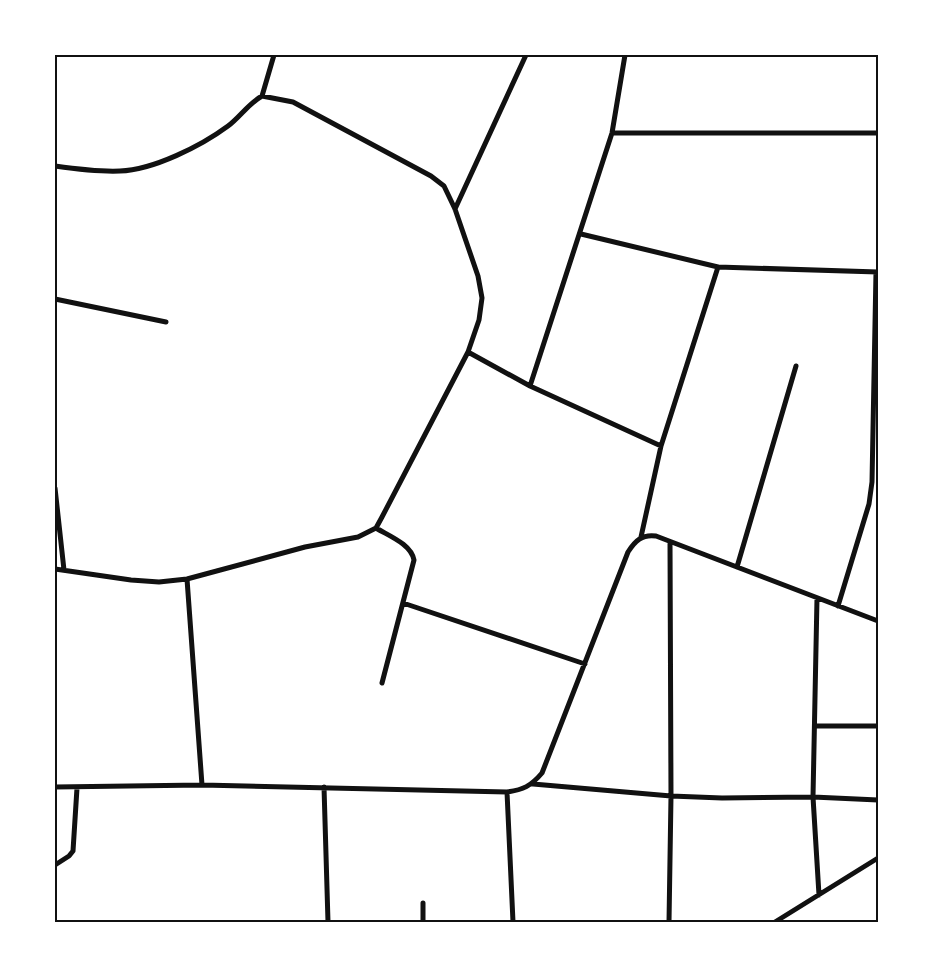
<svg xmlns="http://www.w3.org/2000/svg" width="933" height="977" viewBox="0 0 933 977" font-family="Arial,sans-serif">
  <rect width="100%" height="100%" fill="#fff"/>
  <g fill="none" stroke-linecap="round" stroke-linejoin="round">
    <!-- minor -->
    <path stroke="#111" stroke-width="5" d="M262,96L274,55
      M612,133H878
      M55,166C76,169 98,172 120,171C153,170 201,146 228,126C240,117 248,104 262,96L293,102L431,176L444,186L455,209L478,276L482,298L479,320L468,352L530,386L661,446
      M455,209L526,55
      M581,234L718,267L878,272
      M55,299L166,322
      M530,386L612,133L625,55
      M55,488L64,570
      M376,528C389,536 411,544 414,560L382,683
      M641,537L661,446L718,267
      M737,567L796,366
      M55,569L131,580L159,582L187,579L305,547L358,537L376,528L382,517L468,352
      M187,579L202,785
      M817,598L813,797L819,895
      M403,603L585,664
      M838,606L869,504L872,482L876,272
      M815,726H878
      M533,784L671,796L722,798L813,797L878,800
      M55,787L202,785L507,792C523,790 531,786 542,773L628,552C635,541 642,534 656,536L878,621
      M324,787L328,922
      M507,792L513,922
      M55,865L69,856L73,851L77,788
      M423,922V903
      M669,922L671,796L670,542
      M775,922L878,858"/>
  </g>
  <!-- border -->
  <rect width="933" height="977" fill="none" stroke="#ffffff" stroke-width="112"/>
  <rect x="56" y="56" width="821" height="865" fill="none" stroke="#111" stroke-width="2"/>
</svg>
